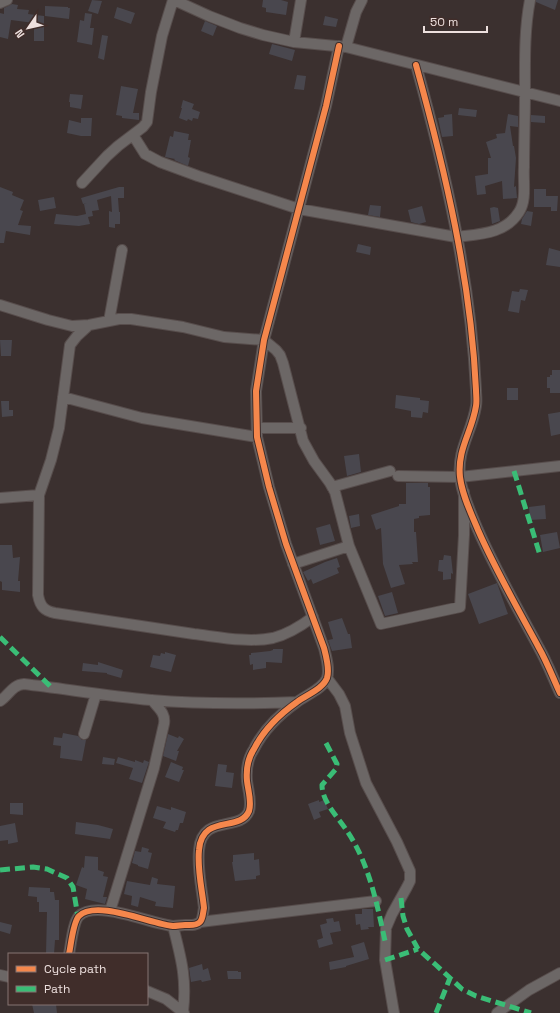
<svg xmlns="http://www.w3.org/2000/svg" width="560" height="1013" viewBox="0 0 560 1013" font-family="'Space Grotesk',sans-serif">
  <rect width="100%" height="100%" fill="#3b302f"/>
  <!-- building -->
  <path fill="#49474e" d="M92,0L102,1L98,14L88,11Z
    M263,0H281L288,2L286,15L266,12V8L262,7Z
    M536,0H558L555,10L536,2Z
    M12,4L18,5L17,9L29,10L28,14L44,16V41H34V23L11,20L8,39L0,37V13L4,14V8Z
    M45,6L68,7V8H70L69,19L45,16Z
    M117,7L135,13L131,24L114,18Z
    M85,13L92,14L90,28H94L92,45L77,42L80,20L84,21Z
    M325,16L338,19L336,27L323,25Z
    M205,21L217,26L213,36L201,31Z
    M102,35L108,36L104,60L98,58Z
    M272,44L295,50L292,61L269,54Z
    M297,75L306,76L304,90L294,89Z
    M121,86L138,89L133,113H139V120L122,118V116L116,115Z
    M70,94L83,95L81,109L70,107V102H69Z
    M183,100L194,104L192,109L200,112L198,119L193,118L192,121L188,119L187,121L179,118L182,108H181Z
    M459,108L477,110L476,117L458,115Z
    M452,114L453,136L442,137L438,118L444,117V115Z
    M508,114L518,116V127L510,126L513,146H514L516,158L514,187L516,186L517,198L503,199L502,181L485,186L486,194L477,195L475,176L488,174V158H491L486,142L497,138L496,134L505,133Z
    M531,115L545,116V123L531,122Z
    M81,118H92L91,136H81L67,133L69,120L81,123Z
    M174,131L189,134L188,140H191L188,157L190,158L188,166L174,160L175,159L165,157L170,136L173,137Z
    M0,187L13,192L12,195L24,200L20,210L23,211L18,225L31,226L30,235L6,231L4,243H0Z
    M119,187H124V198H118L119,212H120V224H115V228L109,227V211L112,212L111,196L97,200L99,210L92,211L93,216L88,217L90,224L79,226L54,224L56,214L77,216L86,214L84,204L87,203L83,204L81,198Z
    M534,189H546V196H558L557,211H551V207H534Z
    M54,197L56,208L40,211L38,200Z
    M370,205L381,206L380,217L368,215Z
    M422,206L426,222L419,224L411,222L408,210Z
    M494,207L498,208L500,221L492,224L490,208Z
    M527,211L533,212L531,226L521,224L522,219Z
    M358,244L371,247L370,255L356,252Z
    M549,248L560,251V267L546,265Z
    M520,289L528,290L525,301L521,300L519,313L508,311L512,291L519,292Z
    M0,340H12L11,356H1Z
    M552,370H560V393H550V388H547V377H550V375H552Z
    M507,388H518V400H507Z
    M396,395L420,398V400L429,401L428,413L423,412L422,418L411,417V411L395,408Z
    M1,401H9V410H13V416L2,417Z
    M560,412V434L551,436L548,414Z
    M359,454L361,472L347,476L344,456Z
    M406,483H428V487H430V515L419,516V518L414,519V532H416L418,562H412L413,564L399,565L405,584L391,588L383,564L381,528L376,530L371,515L399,506V504H406Z
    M545,505L546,519L530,520L529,507Z
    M359,514L360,526L351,528L349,516Z
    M330,524L335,541L320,545L316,528Z
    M557,532L560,548L543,552L540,535Z
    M0,545H12L13,558L20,557L18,581H20V592L2,590V582L0,581Z
    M444,555L451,556L453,574L451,573V579L443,580V572L438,571L439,560H443Z
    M337,558L340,567L337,568L339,573L313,584L311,579L308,581L303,572L325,562Z
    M497,583L508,614L479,624L468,594Z
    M392,592L398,613L385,616L378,596Z
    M342,618L348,634H350L352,648L332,651L328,640L333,639L328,622Z
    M273,649H283L282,663L266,662V668L253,670V664L250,665L249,655H251V653L270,651L273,650Z
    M165,652L176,655L171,672L150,667L153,655L160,656L161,653L165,654Z
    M98,662L123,670L121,678L107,674V673L82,671L83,663L98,665Z
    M63,733L78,736L82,740H86L82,761L60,758L61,746L53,745L54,737L62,738Z
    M168,734L178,738L179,736L184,739L177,751H179L176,761L163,756Z
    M103,757L115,759L114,765L102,764Z
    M118,757L135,762V760L143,763L144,760L149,762L142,783L129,779L133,768L116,763Z
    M171,762L183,767L182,770H184L179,782L165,777Z
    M218,764L227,765L226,772L234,773L232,788L215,786Z
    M319,800V802L324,800L328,809L319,812L321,817L314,820L308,804Z
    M10,803H23V815L10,814Z
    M157,806L171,810V807L186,812L183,823H180L178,830H176L175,832L163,828L166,822L153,818Z
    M76,822L98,825L113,829L110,839L75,834Z
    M15,823L18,842L8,844V840L0,841V826Z
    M142,847L149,849L148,852L152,853L148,869L138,866V865L132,863L135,851L141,852Z
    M254,853V860L259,859L260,875L256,876V879L235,881L232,862H233V855Z
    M85,856L98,857V870L104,872L103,876L108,877L103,897H107L105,904L85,899L87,889L76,885L82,867L84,868Z
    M152,877L158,879L157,884L175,886L173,908L155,906L156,902L140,897L138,907L131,905L132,896L124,894L127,881L150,885Z
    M29,887L50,888V892H54L55,900H59V940H55L54,954H46L47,912H39V902H37V897L28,896Z
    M362,909H373L374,927H368L369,929L361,930L360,924L356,925L355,914H362Z
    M333,918L334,922L339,921L341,931L330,933L333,944L319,948L317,940L323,938L320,925L327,923L326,919Z
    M0,922L12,925L10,934L0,931Z
    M364,942L369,959L346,966V967L330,970L329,962L354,957L351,946Z
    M202,964L203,970L208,968L211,980L202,982L201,980L191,982L189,968Z
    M227,971H238V972H241V979H228Z
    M32,1004H56L57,1013H34Z"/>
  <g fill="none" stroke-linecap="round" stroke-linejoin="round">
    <defs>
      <path id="minor" d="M174,0L209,16L240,28L263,35L294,42L346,47L560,101
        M0,3L7,0
        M294,42L301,0
        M346,47L356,12L362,0
        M416,65C445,170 471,280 476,390C476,395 477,401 476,406C472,432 457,449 460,477C462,495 471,513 478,530C496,571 518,609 539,648C547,662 553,678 560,693
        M133,135L145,154L160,162L198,176L299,209L456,237C480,234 505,234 519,212C527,200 523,182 524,167C524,143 525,119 525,94C525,63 524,31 530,0
        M82,183L107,156L118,146L143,127L147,122L151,92L162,36L173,0
        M0,305L48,320L72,326L89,325L119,319H131L183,327L224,337L264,340L276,350L280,355L283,363L303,441L314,461L330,483L335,492L349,546L381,624L460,607L464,535V492
        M109,321L122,250
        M89,325L77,336L70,345L59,428L51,460L39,495L38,595C40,606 44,611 55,613C101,620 147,627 194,634C219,637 248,643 273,638C289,634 301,626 313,617
        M63,397L142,418L257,437
        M258,428H301
        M398,476L460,477L560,466
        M332,487L390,471
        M0,498L39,495
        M293,564L349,546
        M327,678L339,694L345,706L350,733L366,783L397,842L410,871V881L407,887L392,914L386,928L385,960L394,1013
        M0,701C9,695 12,685 24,684C66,689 108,696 151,700C199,704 248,704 297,702
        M84,734L96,694
        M110,911L154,768L164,724C166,713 158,708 152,700
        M200,922L376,901
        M173,926C181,958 187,978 183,1012
        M69,954C71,945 73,922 79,916C96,899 151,924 173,926C177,926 181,925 185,925C190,925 196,926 200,922C203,919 203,912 204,908C202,889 197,869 199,850C202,813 240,833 249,811C252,802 248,790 247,781C246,770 248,758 254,749C263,731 280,714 297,702C306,695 323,689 327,678C330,669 326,656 324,648L286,544L269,487L257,437L256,391L264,340L326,106L339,46
        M0,975L9,977
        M147,991L166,999L184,1013
        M497,1013L529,990L560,973"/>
    </defs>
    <!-- minor casing -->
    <use href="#minor" stroke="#574d4c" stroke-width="12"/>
    <!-- minor -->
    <use href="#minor" stroke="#6c6766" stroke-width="10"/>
    <!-- quiet -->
    <path stroke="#3abd76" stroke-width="5" stroke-dasharray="10 5" stroke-linecap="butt" d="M514,471L540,555
      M0,637L52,688
      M326,743L337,764L336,769L322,785C322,802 338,817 347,831C369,863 377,904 385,941
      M0,870L33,867L47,869L67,878L73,887L78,917
      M401,898L403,916L407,929L418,949L436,965L462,989L476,996L531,1013
      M385,960L418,949
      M436,1013L450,978"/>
    <defs>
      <path id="cycleway" d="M416,65C445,170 471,280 476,390C476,395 477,401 476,406C472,432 457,449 460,477C462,495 471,513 478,530C496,571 518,609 539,648C547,662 553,678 560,693
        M69,954C71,945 73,922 79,916C96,899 151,924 173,926C177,926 181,925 185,925C190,925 196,926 200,922C203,919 203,912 204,908C202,889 197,869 199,850C202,813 240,833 249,811C252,802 248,790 247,781C246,770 248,758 254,749C263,731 280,714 297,702C306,695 323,689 327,678C330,669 326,656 324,648L286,544L269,487L257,437L256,391L264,340L326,106L339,46"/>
    </defs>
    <!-- cycleway casing -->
    <use href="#cycleway" stroke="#402d2a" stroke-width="8"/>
    <!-- cycleway -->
    <use href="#cycleway" stroke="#f5874c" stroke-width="6"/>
  </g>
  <!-- legend -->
  <rect x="8" y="953" width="140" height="52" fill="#402d2a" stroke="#857572"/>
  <rect x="16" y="966" width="20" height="6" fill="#f5874c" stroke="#857572"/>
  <text x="44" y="973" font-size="12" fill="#ede0de">Cycle path</text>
  <rect x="16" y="986" width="20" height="6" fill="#3abd76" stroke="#857572"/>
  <text x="44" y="993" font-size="12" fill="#ede0de">Path</text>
  <!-- north arrow -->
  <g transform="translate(28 28) rotate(236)" stroke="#402d2a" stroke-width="3" paint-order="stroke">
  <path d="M0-3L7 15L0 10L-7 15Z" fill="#ede0de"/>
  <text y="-6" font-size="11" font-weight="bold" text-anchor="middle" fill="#ede0de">N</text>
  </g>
  <!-- scale -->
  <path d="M424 26v6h63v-6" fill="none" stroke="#ede0de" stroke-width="2"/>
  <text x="430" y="26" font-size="12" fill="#ede0de" stroke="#402d2a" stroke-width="3" paint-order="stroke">50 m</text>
</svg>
